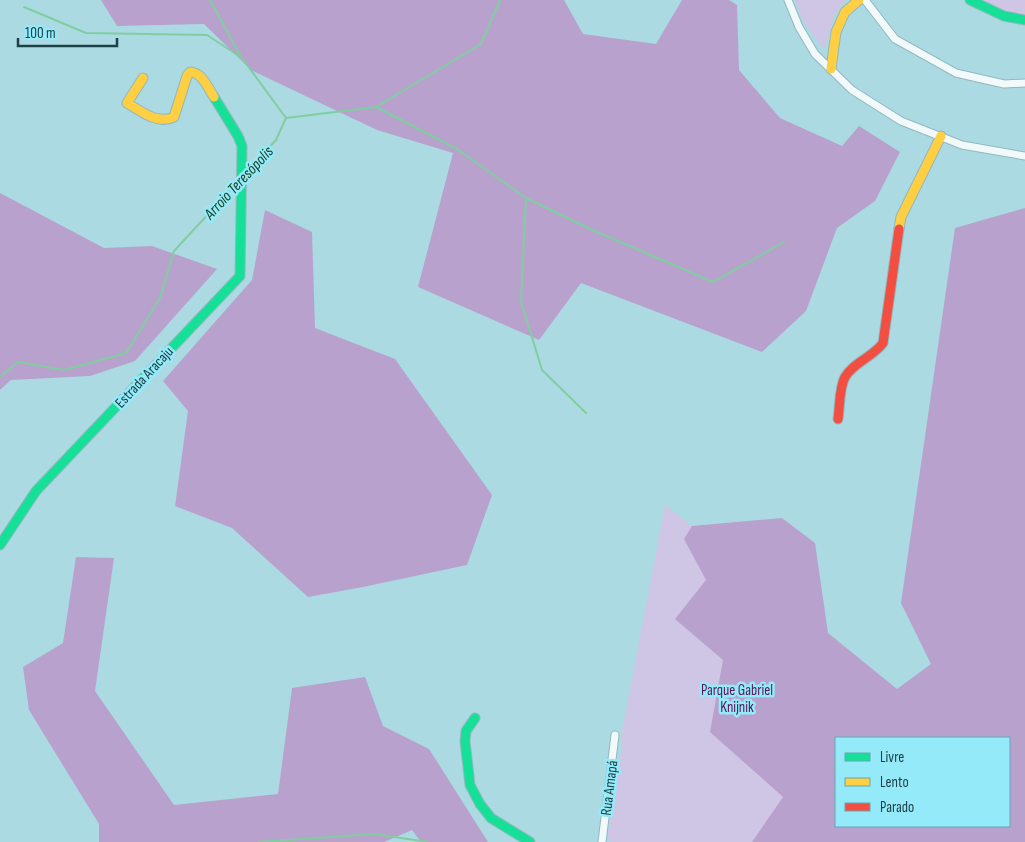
<svg xmlns="http://www.w3.org/2000/svg" width="1025" height="842" viewBox="0 0 1025 842" font-family="'Sofia Sans Condensed',sans-serif">
  <rect width="100%" height="100%" fill="#abdae2"/>
  <!-- green -->
  <path fill="#cfc5e5" d="M795,0H846L835,14L824,50L802,19Z
    M980,0H1025V14L1005,12Z
    M665,505L828,633L836,738V826H1009L1025,842H612L607,838L621,752V737Z"/>
  <!-- forest -->
  <path fill="#b8a2cd" fill-rule="evenodd" d="M101,0H564L583,34L656,44L682,0H729L737,5L739,70L780,118L842,146L859,126L900,152L875,201L837,228L806,311L762,352L581,283L539,340L418,287L453,153L377,130L251,70L204,24L117,26Z
    M0,193L104,248L152,246L217,269L135,361L90,376L11,380L0,390Z
    M1025,208V842H752L783,797L710,732L723,660L675,619L706,580L684,539L692,526L782,518L815,543L828,633L897,689L931,664L901,603L955,228ZM836,738H1009V826H836Z
    M265,210L312,232L315,328L395,359L492,495L467,565L363,587L308,597L232,528L175,506L188,411L163,381L252,280Z
    M76,557L114,558L95,691L174,805L278,794L292,688L365,677L383,726L429,749L488,842H421L412,830L384,842H99V824L29,710L23,667L63,643Z"/>
  <g fill="none" stroke-linecap="round" stroke-linejoin="round">
    <!-- stream -->
    <path stroke="#80cea0" stroke-width="2" d="M210,0L241,57
      M24,7L86,33L207,35L242,58L286,118
      M376,107L457,149L526,198L588,228L713,282L784,242
      M244,175L276,140L286,118L376,107L481,44L500,0
      M526,198L521,301L542,370L586,413
      M0,377L18,362L64,370L126,353L160,298L174,251L238,182
      M258,842L374,834L428,842"/>
    <defs>
      <path id="street" d="M788,0L799,27L815,54L852,90L901,121L962,145L1025,156
        M865,0L895,39L956,73L1004,84L1025,83
        M602,842L615,735"/>
      <path id="fast" d="M970,0L1004,16L1025,20
        M0,545L36,491L240,276L242,146L238,136L214,97
        M475,718L466,731L465,741L470,785L480,804L491,818L530,842"/>
      <path id="slow" d="M831,69L836,32L845,12L859,0
        M143,78L127,103C141,111 157,125 174,117L187,76L190,72C202,72 208,88 214,97
        M899,229L901,217L941,136"/>
      <path id="jam" d="M838,419C840,406 839,388 845,377C854,362 873,357 883,343L899,229"/>
    </defs>
    <!-- street casing -->
    <use href="#street" stroke="#92b8be" stroke-width="9"/>
    <!-- fast casing -->
    <use href="#fast" stroke="#92b8be" stroke-width="11"/>
    <!-- slow casing -->
    <use href="#slow" stroke="#92b8be" stroke-width="11"/>
    <!-- jam casing -->
    <use href="#jam" stroke="#92b8be" stroke-width="11"/>
    <!-- street -->
    <use href="#street" stroke="#f2f9fb" stroke-width="7"/>
    <!-- fast -->
    <use href="#fast" stroke="#16e098" stroke-width="9"/>
    <!-- slow -->
    <use href="#slow" stroke="#ffcf43" stroke-width="9"/>
    <!-- jam -->
    <use href="#jam" stroke="#f24e42" stroke-width="9"/>
  </g>
  <g text-anchor="middle" stroke-width="5" stroke-linejoin="round" paint-order="stroke">
    <!-- street labels -->
    <g font-size="15" fill="#1d4147" stroke="#94eaf9">
      <text transform="translate(144 377) rotate(-47)" y="5">Estrada Aracaju</text>
      <text transform="translate(609 788) rotate(-83)" y="5">Rua Amapá</text>
    </g>
    <!-- park labels -->
    <g font-size="15" fill="#5c1559" stroke="#94eaf9">
      <text x="737" y="695">Parque Gabriel<tspan x="737" dy="17">Knijnik</tspan></text>
    </g>
    <!-- water labels -->
    <g font-size="16" font-style="italic" fill="#1d4326" stroke="#94eaf9">
      <text transform="translate(238 182) rotate(-47)" y="6">Arroio Teresópolis</text>
    </g>
  </g>
  <!-- legend -->
  <rect x="835" y="737" width="175" height="90" fill="#94eaf9" stroke="#64a6b2"/>
  <rect x="845" y="753" width="25" height="8" fill="#16e098" stroke="#64a6b2"/>
  <text x="880" y="762" font-size="15" fill="#1d4147">Livre</text>
  <rect x="845" y="778" width="25" height="8" fill="#ffcf43" stroke="#64a6b2"/>
  <text x="880" y="787" font-size="15" fill="#1d4147">Lento</text>
  <rect x="845" y="803" width="25" height="8" fill="#f24e42" stroke="#64a6b2"/>
  <text x="880" y="812" font-size="15" fill="#1d4147">Parado</text>
  <!-- scale -->
  <path d="M18 38v8h99v-8" fill="none" stroke="#1d4147" stroke-width="2.5"/>
  <text x="25" y="38" font-size="15" fill="#1d4147" stroke="#94eaf9" stroke-width="4" paint-order="stroke">100 m</text>
</svg>
